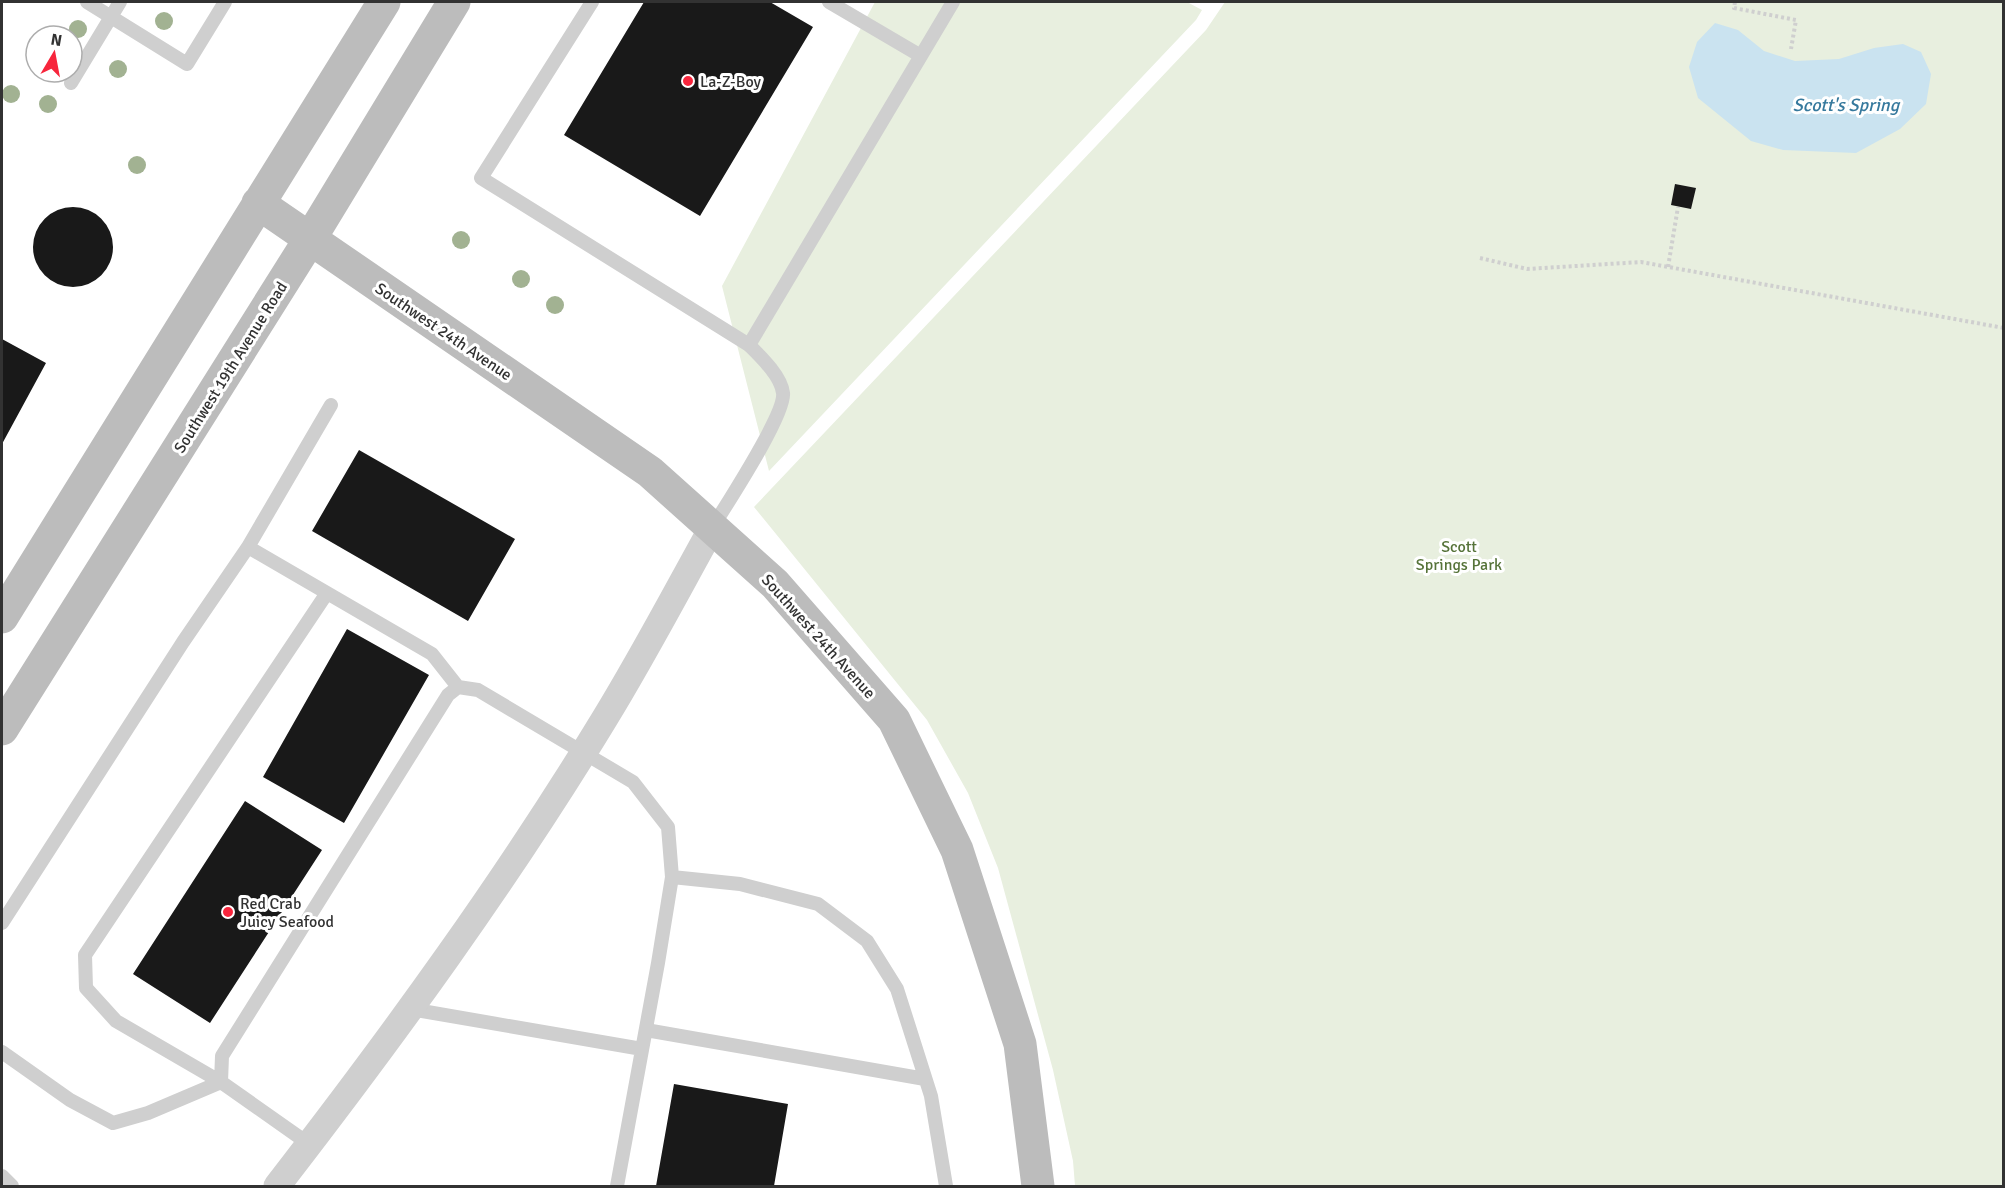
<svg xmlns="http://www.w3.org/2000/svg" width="2005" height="1188" viewBox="0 0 2005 1188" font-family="Signika,sans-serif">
  <rect width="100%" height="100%" fill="#fff"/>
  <!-- green -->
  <path fill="#e8efdf" d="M875,2H1187L1202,10L1196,20L769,471L722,286Z
    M1225,2H2003V1186H1075L1073,1161L1053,1070L998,868L968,793L927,720L754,507L1206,30Z"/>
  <!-- water -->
  <path fill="#cae3f0" d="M1715,23L1738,30L1764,51L1795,61L1839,59L1874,48L1903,44L1921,52L1931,74L1926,104L1900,129L1856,153L1783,150L1751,141L1698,98L1689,67L1697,42Z"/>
  <!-- building -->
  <path fill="#191919" d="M644,2H770L813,27L700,216L564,135Z
    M1675,184L1696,188L1691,209L1671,205Z
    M33 247a40 40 0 1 1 80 0a40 40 0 1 1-80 0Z
    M2,339L46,363L2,444Z
    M359,450L515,539L468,621L312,531Z
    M347,629L429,675L344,823L263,777Z
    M245,801L322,850L210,1023L133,974Z
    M674,1084L788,1104L774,1186H656Z"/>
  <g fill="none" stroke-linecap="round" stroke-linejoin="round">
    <!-- path -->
    <path stroke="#cfcfcf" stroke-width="4" stroke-dasharray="3 3" stroke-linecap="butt" d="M1735,2L1734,8L1796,20L1791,49
      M1480,258L1527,269L1641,262L2004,328
      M1668,267L1678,207"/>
    <!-- lane -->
    <path stroke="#cfcfcf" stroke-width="14" d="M87,2L187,64L225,2
      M592,2L481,178L749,345C761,357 781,376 783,393C786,414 726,505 712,528
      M829,2L921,56
      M71,83L120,2
      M749,345L953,2
      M248,547L331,405
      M672,877L740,884L818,904L867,941L897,989L931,1096L946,1186
      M2,923L183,642L248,547L432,654L458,687
      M410,1009L642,1049
      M646,1030L925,1079
      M2,1052L70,1100L113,1123L148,1113L221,1082
      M221,1082L116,1021L86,988L85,955L327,593
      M309,1144L221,1082L222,1056L448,695L458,687L478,690L633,782L668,827L672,877L658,963L617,1186
      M2,1176L12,1186"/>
    <!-- street -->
    <path stroke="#cfcfcf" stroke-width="27" d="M277,1186C393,1036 506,881 605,718C643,656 677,591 712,528"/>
    <!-- secondary -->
    <path stroke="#bcbcbc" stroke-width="33" d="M258,203L650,472L775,584L894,720L957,850L1020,1044L1038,1186
      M2,617L384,2
      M2,729L310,239L454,2"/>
  </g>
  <!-- trees -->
  <g fill="#a2b292">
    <circle cx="164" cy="21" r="9"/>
    <circle cx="78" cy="29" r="9"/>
    <circle cx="118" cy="69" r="9"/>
    <circle cx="11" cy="94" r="9"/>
    <circle cx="48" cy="104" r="9"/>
    <circle cx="137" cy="165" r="9"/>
    <circle cx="461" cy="240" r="9"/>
    <circle cx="521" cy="279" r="9"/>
    <circle cx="555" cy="305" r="9"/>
  </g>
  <!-- markers -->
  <g fill="#f7253c" stroke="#fff" stroke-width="2">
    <circle cx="688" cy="81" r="6"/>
    <circle cx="228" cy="912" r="6"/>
  </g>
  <g text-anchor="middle" stroke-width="6" stroke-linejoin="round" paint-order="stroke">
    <!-- poi labels -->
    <g font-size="16" fill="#323232" stroke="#fff" text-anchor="start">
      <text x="700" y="87">La-Z-Boy</text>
      <text x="240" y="909">Red Crab<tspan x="240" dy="18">Juicy Seafood</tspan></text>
    </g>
    <!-- street labels -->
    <g font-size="16" fill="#323232" stroke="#fff">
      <text transform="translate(444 331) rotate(34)" y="6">Southwest 24th Avenue</text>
      <text transform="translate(230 367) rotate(-58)" y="6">Southwest 19th Avenue Road</text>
      <text transform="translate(819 636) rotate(48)" y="6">Southwest 24th Avenue</text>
    </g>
    <!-- park labels -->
    <g font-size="16" fill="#567339" stroke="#fff">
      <text x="1459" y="552">Scott<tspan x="1459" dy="18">Springs Park</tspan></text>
    </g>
    <!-- water labels -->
    <g font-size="18" font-style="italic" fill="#36799d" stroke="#fff">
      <text x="1846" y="111">Scott's Spring</text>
    </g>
  </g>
  <!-- border -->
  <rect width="2005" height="1188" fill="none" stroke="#323232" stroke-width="6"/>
  <!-- north arrow -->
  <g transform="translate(54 54) rotate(10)"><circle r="28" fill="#ffffff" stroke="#adadad" stroke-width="1.5"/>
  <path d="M0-4.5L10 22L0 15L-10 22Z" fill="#f7253c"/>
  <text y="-9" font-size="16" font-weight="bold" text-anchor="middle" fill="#323232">N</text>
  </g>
</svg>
